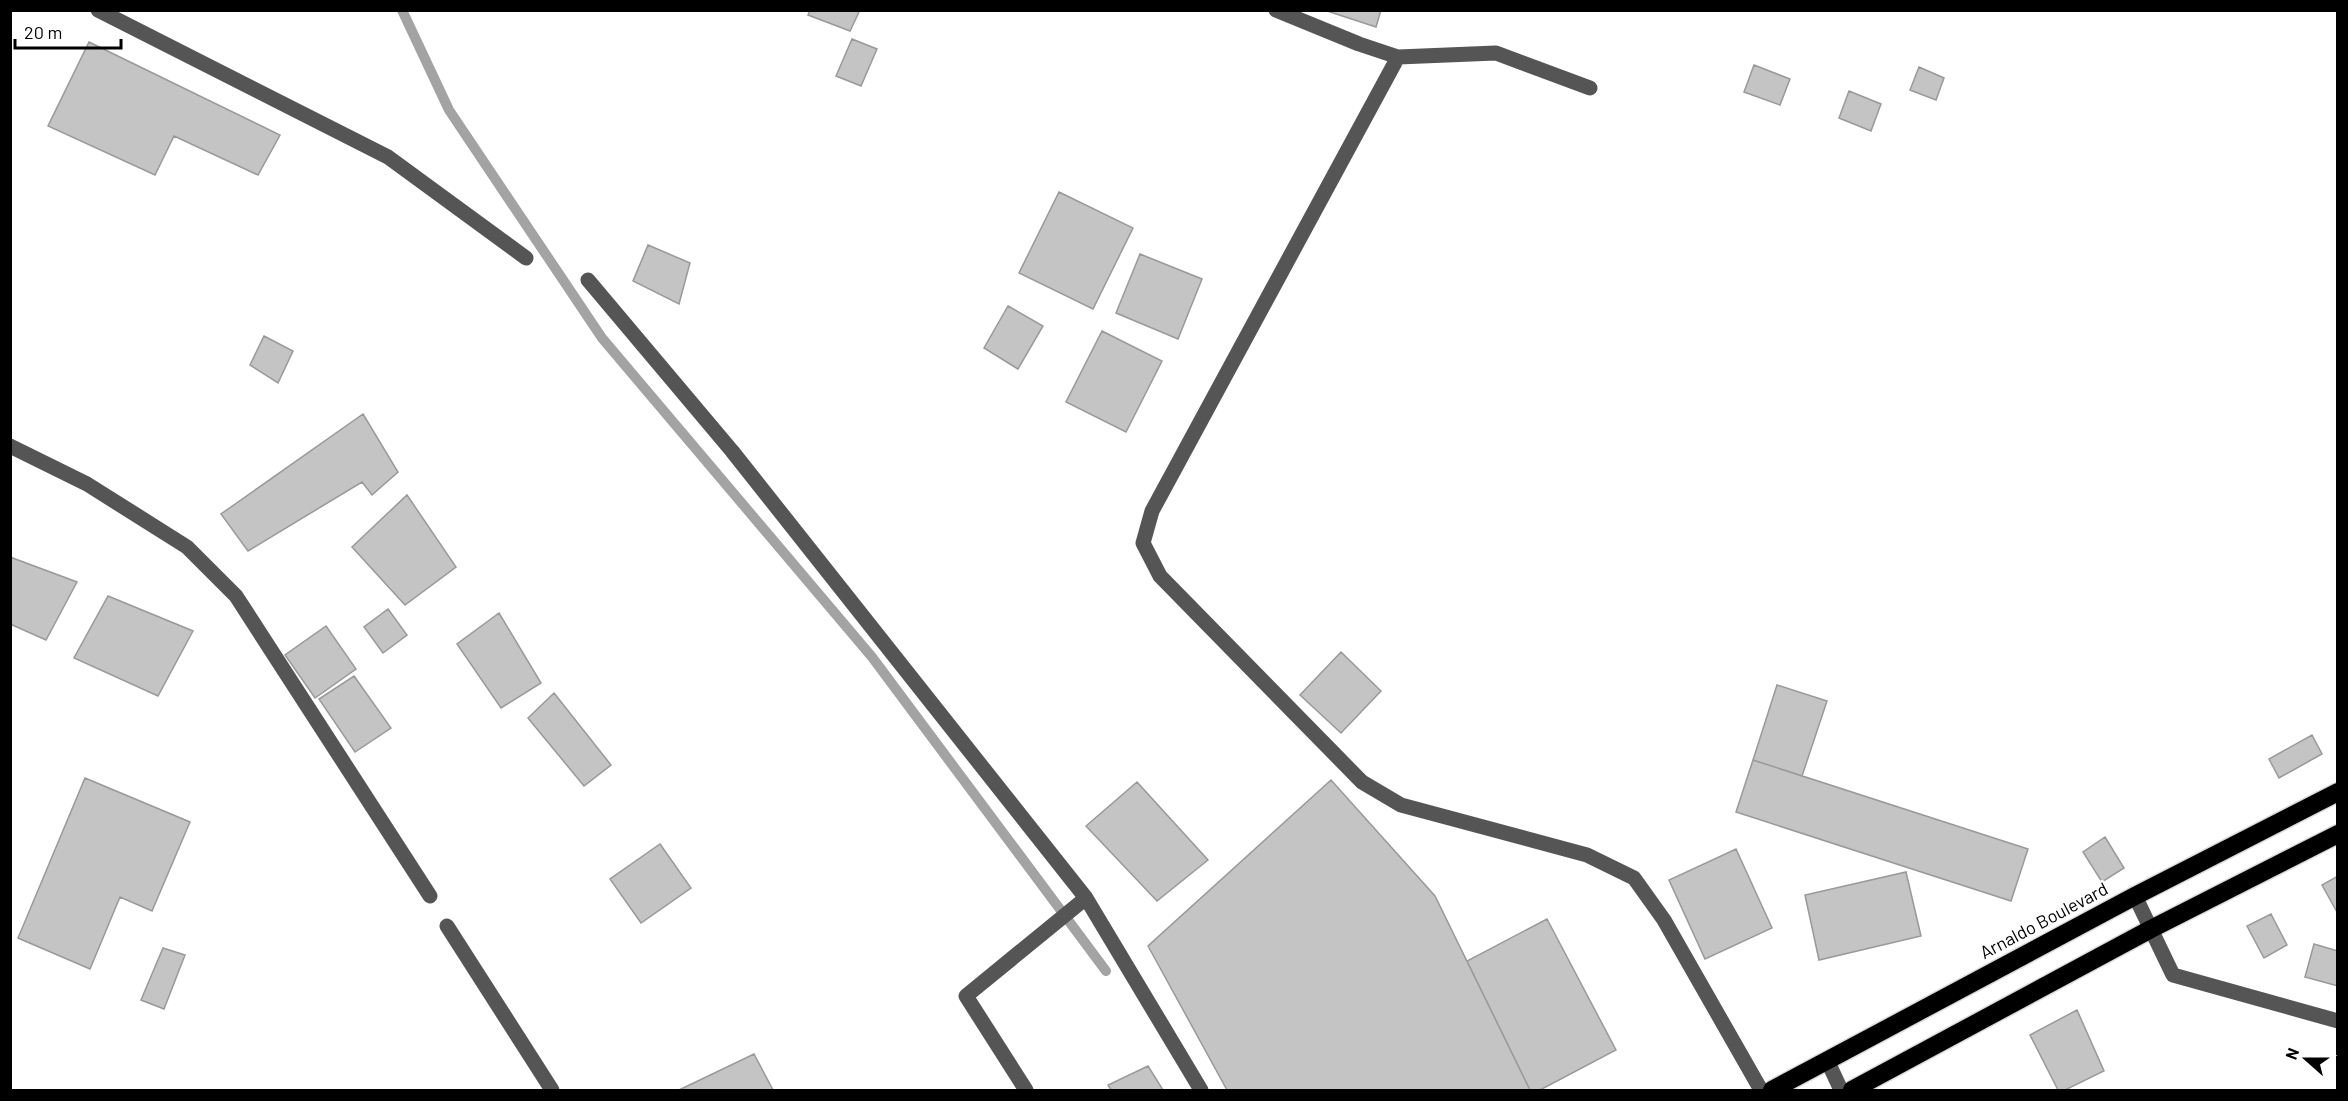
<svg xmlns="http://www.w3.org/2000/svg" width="2348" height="1101" viewBox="0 0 2348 1101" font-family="Barlow,sans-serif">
  <rect width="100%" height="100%" fill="#fff"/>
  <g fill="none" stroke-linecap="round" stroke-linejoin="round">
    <!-- stream -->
    <path stroke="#a3a3a3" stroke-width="10" d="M402,10L449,110L602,338L872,657L1106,971"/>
  </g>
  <!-- building -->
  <path fill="#c4c4c4" stroke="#999" stroke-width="1.5" d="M810,10H860L850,31L808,15Z
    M1324,10H1381L1376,27Z
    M852,39L877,49L861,86L836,76Z
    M89,42L280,135L258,175L174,136L155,175L48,126Z
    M1754,65L1790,79L1780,105L1744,92Z
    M1919,67L1944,78L1936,100L1910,90Z
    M1849,91L1881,104L1871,131L1839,118Z
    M1059,192L1133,228L1093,309L1019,273Z
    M648,245L690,263L679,304L633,281Z
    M1140,254L1202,279L1178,339L1116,313Z
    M1008,306L1043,326L1018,369L984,348Z
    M1102,331L1162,361L1126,432L1066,402Z
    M264,336L293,351L278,383L250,365Z
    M363,414L398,472L372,495L362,482L248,551L221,514Z
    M407,495L456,567L405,605L352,547Z
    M10,557L77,582L46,640L10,624Z
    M108,596L193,631L158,696L74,658Z
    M388,609L407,635L383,653L364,627Z
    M499,613L541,683L501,708L457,644Z
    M326,626L356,669L315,698L285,655Z
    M1341,652L1381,691L1341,733L1300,695Z
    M354,676L391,728L355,752L319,699Z
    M1777,685L1827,701L1802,776L1753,760Z
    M554,693L611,765L584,786L528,718Z
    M2312,735L2322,754L2279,778L2269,759Z
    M1753,760L2028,849L2011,901L1736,812Z
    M85,778L190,822L152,911L120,897L90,969L18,938Z
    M1331,780L1435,896L1530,1090H1227L1148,946Z
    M1137,782L1208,860L1157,901L1086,826Z
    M2105,837L2124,868L2102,882L2083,852Z
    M660,844L691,888L641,923L610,879Z
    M1736,849L1772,928L1705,959L1669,880Z
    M1906,872L1921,936L1819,960L1805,895Z
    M2338,876V914L2322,885Z
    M2271,914L2287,945L2264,958L2247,926Z
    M1547,919L1616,1050L1540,1090H1530L1467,961Z
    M2314,944L2338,951V986L2305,977Z
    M163,948L185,955L164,1009L141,1000Z
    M2077,1010L2104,1071L2065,1090H2058L2030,1035Z
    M754,1054L773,1090H679Z
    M1148,1066L1163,1090H1111L1108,1085Z"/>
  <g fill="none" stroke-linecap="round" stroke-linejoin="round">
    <defs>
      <path id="highway" d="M1772,1090L2135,896L2338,792
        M1852,1090L2151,929L2338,834"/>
    </defs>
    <!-- highway casing -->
    <use href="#highway" stroke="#dbdbdb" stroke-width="21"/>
    <!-- minor -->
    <path stroke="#555" stroke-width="15" d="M98,10L388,157L526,258
      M1276,10L1359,44L1398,57L1152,511L1143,543L1160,576L1362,782L1401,805L1587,855L1634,878L1664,920L1761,1090
      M1398,57L1496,53L1590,88
      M588,280L732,451L1086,898L1201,1090
      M10,446L87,484L187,547L236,596L430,896
      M2135,896L2173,975L2338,1021
      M447,926L552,1090
      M1827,1060L1841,1090
      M1026,1090L966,996L1086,898"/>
    <!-- highway -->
    <use href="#highway" stroke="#000" stroke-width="18"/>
  </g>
  <g text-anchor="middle" stroke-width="5" stroke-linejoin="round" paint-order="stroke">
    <!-- street labels -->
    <g font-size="18" fill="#000" stroke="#fff">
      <text transform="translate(2044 921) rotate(-28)" y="6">Arnaldo Boulevard</text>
    </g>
  </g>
  <!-- border -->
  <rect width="2348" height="1101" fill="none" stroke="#000000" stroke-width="24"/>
  <!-- north arrow -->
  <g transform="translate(2306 1059) rotate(291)" stroke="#ffffff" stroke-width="4.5" paint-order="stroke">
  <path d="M0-4.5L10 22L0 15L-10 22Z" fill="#000000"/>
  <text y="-9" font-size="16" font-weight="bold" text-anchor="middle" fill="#000000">N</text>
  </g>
  <!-- scale -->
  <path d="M15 39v9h106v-9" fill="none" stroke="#000000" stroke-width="3"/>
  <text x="24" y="39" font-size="18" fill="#000000" stroke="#ffffff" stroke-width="4.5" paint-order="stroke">20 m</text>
</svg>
